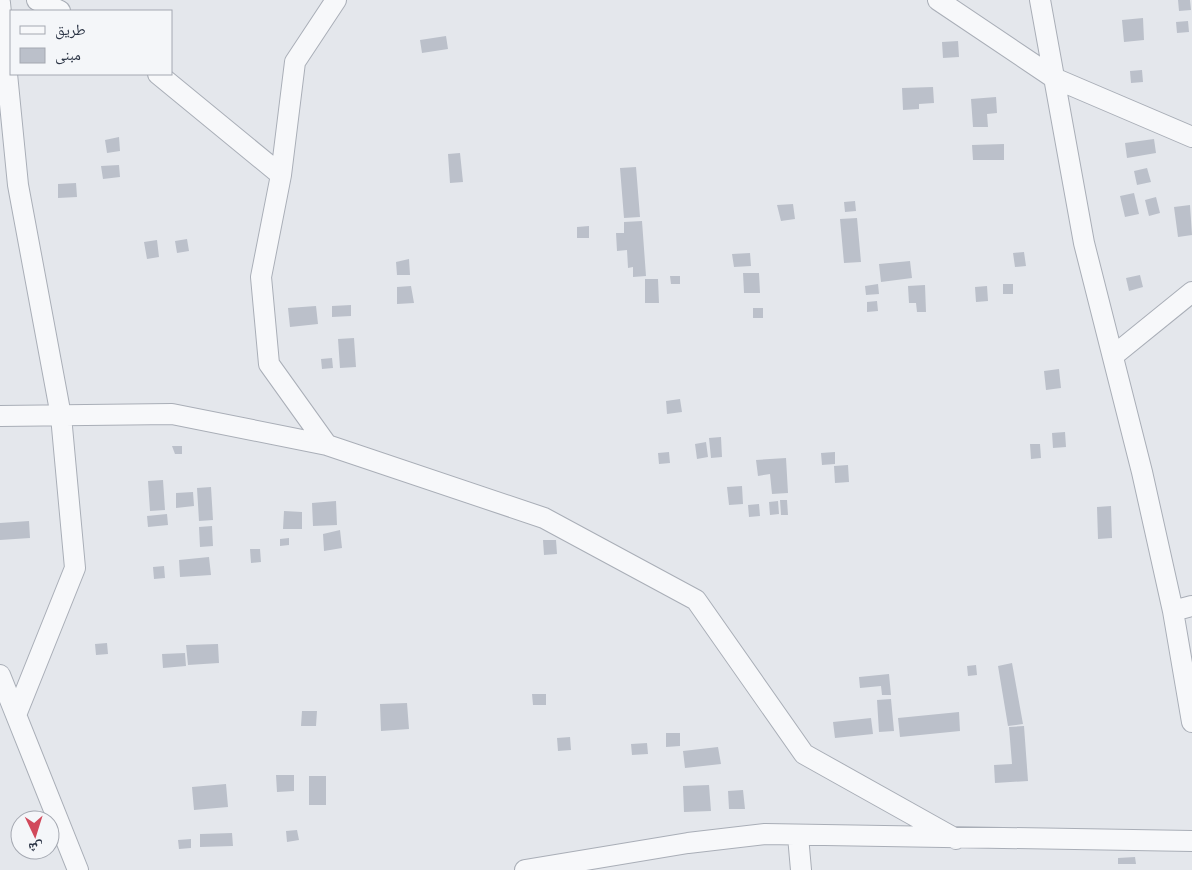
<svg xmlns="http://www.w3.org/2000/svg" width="1192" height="870" viewBox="0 0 1192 870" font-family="'Alegreya Sans','Noto Naskh Arabic',sans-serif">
  <rect width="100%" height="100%" fill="#e4e7ec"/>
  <!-- building -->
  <path fill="#bbc0ca" d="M1178,0H1190L1191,10L1179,11Z
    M1143,18L1144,40L1124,42L1122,20Z
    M1188,21L1189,32L1177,33L1176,22Z
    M446,36L448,49L422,53L420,40Z
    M958,41L959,57L943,58L942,42Z
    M1142,70L1143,82L1131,83L1130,71Z
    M933,87L934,103L919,104V109L903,110L902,88Z
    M996,97L997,113L987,114L988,127H973L971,99Z
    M119,137L120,151L107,153L105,140Z
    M1154,139L1156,153L1127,158L1125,143Z
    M1004,144V160H973L972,145Z
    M460,153L463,182L450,183L448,154Z
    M119,165L120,177L103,179L101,166Z
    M636,167L640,217L624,218L620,168Z
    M1147,168L1151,182L1137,185L1134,171Z
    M76,183L77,197L58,198V184Z
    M1134,193L1139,214L1125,217L1120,196Z
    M1156,197L1160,213L1149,216L1145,200Z
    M855,201L856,211L845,212L844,202Z
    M793,204L795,219L781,221L777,205Z
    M1190,205L1192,235L1178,237L1174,207Z
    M857,218L861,262L844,263L840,219Z
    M642,221L646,276L633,277V267L628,268L627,250L617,251L616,233H624V222Z
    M589,226V238H577V227Z
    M187,239L189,251L177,253L175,241Z
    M157,240L159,257L147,259L144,242Z
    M1024,252L1026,266L1015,267L1013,253Z
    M750,253L751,266L734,267L732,254Z
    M409,259L410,275H397L396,262Z
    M910,261L912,278L881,282L879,264Z
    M743,273H759L760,293H744Z
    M1140,275L1143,287L1129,291L1126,278Z
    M670,276H680V284H671Z
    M645,279H658L659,303H645Z
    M878,284L879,294L866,295L865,286Z
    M1003,284H1013V294H1003Z
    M925,285L926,312H917L916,303H909L908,286Z
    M411,286L414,303L397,304V287Z
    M987,286L988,301L976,302L975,287Z
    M877,301L878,311L867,312V302Z
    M351,305V316L332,317V306Z
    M316,306L318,324L290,327L288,308Z
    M753,308H763V318H753Z
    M354,338L356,367L340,368L338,339Z
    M332,358L333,368L322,369L321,359Z
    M1059,369L1061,388L1046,390L1044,371Z
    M680,399L682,412L667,414L666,401Z
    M1065,432L1066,447L1053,448L1052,433Z
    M721,437L722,457L711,458L709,438Z
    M706,442L708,457L697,459L695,444Z
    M1030,444H1040L1041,458L1031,459Z
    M172,446H182V454H175Z
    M669,452L670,463L659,464L658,453Z
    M835,452V464L822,465L821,453Z
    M786,458L788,493L772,494L770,474L758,476L756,460Z
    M848,465L849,482L835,483L834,466Z
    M163,480L165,510L150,511L148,481Z
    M742,486L743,504L729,505L727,487Z
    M211,487L213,520L199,521L197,488Z
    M193,492L194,506L176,508V493Z
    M780,500H787L788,515H781Z
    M336,501L337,525L313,526L312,503Z
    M778,501L779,514L770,515L769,502Z
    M759,504L760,516L749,517L748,505Z
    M1111,506L1112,538L1098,539L1097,507Z
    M284,511L302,512V529H283Z
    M167,514L168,525L148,527L147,516Z
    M29,521L30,538L0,540V523Z
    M212,526L213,546L200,547L199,527Z
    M340,530L342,548L324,551L323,534Z
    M289,538V545L280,546V539Z
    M543,540H556L557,554L544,555Z
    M250,549H260L261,562L251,563Z
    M209,557L211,575L180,577L179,560Z
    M164,566L165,578L154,579L153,567Z
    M107,643L108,654L96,655L95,644Z
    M218,644L219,663L188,665L186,645Z
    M185,653L186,666L163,668L162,654Z
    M1012,663L1023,724L1008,726L998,666Z
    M976,665L977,675L968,676L967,666Z
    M889,674L891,695H882L881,686L860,688L859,677Z
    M532,694H546V705H533Z
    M891,699L894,731L879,732L877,700Z
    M407,703L409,729L381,731L380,704Z
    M302,711H317L316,726H301Z
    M959,712L960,731L900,737L898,718Z
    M871,718L873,734L835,738L833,722Z
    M1024,726L1028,781L995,783L994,765L1012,764L1009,727Z
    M666,733H680V746L666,747Z
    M570,737L571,750L558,751L557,738Z
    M647,743L648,754L632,755L631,744Z
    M718,747L721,764L685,768L683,751Z
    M276,775H294V791L277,792Z
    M309,776H326V805H309Z
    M226,784L228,807L194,810L192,787Z
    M709,785L711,811L684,812L683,786Z
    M743,790L745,809H729L728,791Z
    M297,830L299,840L287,842L286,831Z
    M232,833L233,846L200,847V834Z
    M191,839V848L179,849L178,840Z
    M1135,857L1136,864H1118V858Z"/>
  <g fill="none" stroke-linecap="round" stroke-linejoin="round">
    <defs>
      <path id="minor" d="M37,0L60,11
        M336,0L295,62L281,175L261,277L269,364L327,445L544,518L696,600L804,754L956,839
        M938,0L1054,78L1192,137
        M1040,0L1084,243L1142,472L1173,611L1192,722
        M0,3L18,185L61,416L75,568L16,715
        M158,74L281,175
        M1113,356L1192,292
        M0,416L172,414L327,445
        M1173,611L1192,606
        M0,675L78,870
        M798,836L801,870
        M525,870L688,843L765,834L1192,841"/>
    </defs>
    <!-- minor casing -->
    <use href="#minor" stroke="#a9aeb7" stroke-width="22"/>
    <!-- minor -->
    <use href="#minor" stroke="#f7f8fa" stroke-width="20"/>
  </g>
  <!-- legend -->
  <rect x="10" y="10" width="162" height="65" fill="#f4f6f9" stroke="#a4a8b1"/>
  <rect x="20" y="26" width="25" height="8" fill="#f7f8fa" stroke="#a4a8b1"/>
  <text x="55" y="35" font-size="15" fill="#2b3445">طريق</text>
  <rect x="20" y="48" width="25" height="15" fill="#bbc0ca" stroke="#a4a8b1"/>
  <text x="55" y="60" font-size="15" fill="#2b3445">مبنى</text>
  <!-- north arrow -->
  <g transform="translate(35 835) rotate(176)"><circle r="24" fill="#f4f6f9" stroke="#a4a8b1"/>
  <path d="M0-4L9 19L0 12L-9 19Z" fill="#d1495b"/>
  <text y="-8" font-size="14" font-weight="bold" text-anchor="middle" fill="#2b3445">ش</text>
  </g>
</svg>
